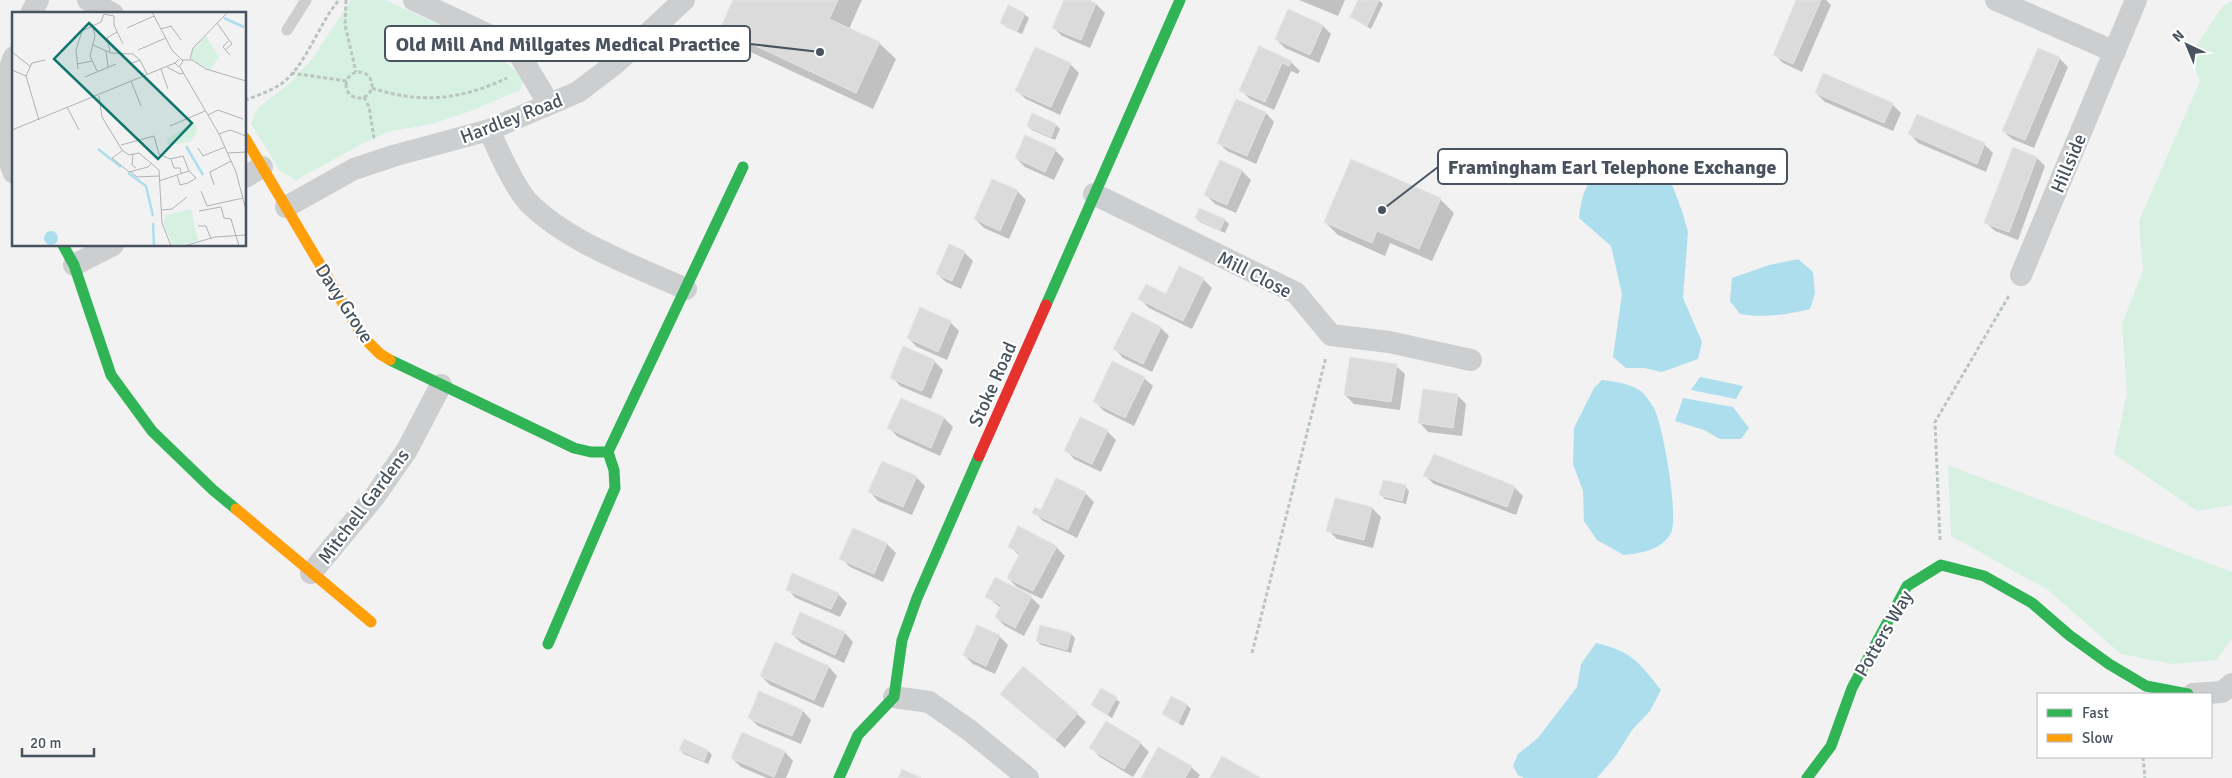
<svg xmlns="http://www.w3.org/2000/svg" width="2232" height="778" viewBox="0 0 2232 778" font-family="Signika,sans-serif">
  <rect width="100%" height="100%" fill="#f2f2f2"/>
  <!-- green -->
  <path fill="#d6f1e2" d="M351,0H385L433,22L476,37L524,78L520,90L471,111L432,124L391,131L364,143L296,180L280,171L251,123L258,108L291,82L312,59Z
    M2232,1V505L2197,511L2114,454L2127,394L2122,324L2143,270L2139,221L2200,81L2189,56L2223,6Z
    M1948,465L2232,572V638L2217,660L2172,664L2121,654L2048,590L1951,536Z"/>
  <!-- water -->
  <path fill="#acdeee" d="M1638,166L1657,172L1671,182L1682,211L1688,232L1683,298L1702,342L1698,359L1662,372L1644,368H1626L1613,357L1622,294L1611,246L1579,218C1585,170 1597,176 1638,166Z
    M1798,259L1813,272L1815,293L1810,309C1786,315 1765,318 1740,314L1730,301L1732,278L1769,265Z
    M1700,377L1743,386L1736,399L1691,390Z
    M1602,380C1613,381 1633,384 1642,392C1646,396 1651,403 1654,408C1663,425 1679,516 1671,533C1662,550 1641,553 1624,555L1597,540L1584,521L1583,491L1573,464L1574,428L1594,388Z
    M1683,398L1733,407L1749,428L1741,439H1720L1704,430L1675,421Z
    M1596,643C1631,651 1639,662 1661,690L1650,711L1632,730L1615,757L1597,778H1524L1518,775L1513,766L1518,754L1538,738L1577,687L1581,664Z"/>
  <!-- shadow -->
  <path fill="#0003" d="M734,0H862L849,29L879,43L896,59L873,109L738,46L721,29Z
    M1065,0H1086L1096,4L1105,13L1090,48L1062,36L1053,27Z
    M1299,0H1345L1338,16Z
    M1360,0H1379L1383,4L1371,29L1351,17Z
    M1798,0H1826L1831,5L1802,72L1783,63L1775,55Z
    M1024,14L1029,18L1022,34L1006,27L1001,23Z
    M1323,26L1331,34L1319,63L1285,48L1276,39Z
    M1259,48L1291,62L1300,71L1298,74L1291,71L1274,110L1250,99L1241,90Z
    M2059,58L2068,67L2034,148L2012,139L2003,131Z
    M1070,64L1079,73L1060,115L1026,99L1017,91Z
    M1816,93L1892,104L1901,113L1893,131L1825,102Z
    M1237,100L1266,113L1274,122L1256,164L1227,151L1218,142Z
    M1056,125L1060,129L1055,140L1032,130L1028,126Z
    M1910,134L1984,144L1993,153L1986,172L1918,143Z
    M1055,150L1064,159L1054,180L1025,167L1016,158Z
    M2037,158L2045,166L2018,240L1995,231L1986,223Z
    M1352,161L1440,199L1454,213L1432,261L1390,243L1385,256L1338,235L1325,222Z
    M1221,162L1242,171L1251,180L1236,213L1215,204L1206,195Z
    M993,180L1018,192L1026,200L1009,239L984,228L975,219Z
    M1200,209L1225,220L1229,224L1225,233L1200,222L1196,218Z
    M950,246L964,252L973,261L961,289L946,282L937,274Z
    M1203,279L1212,288L1192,329L1149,308L1140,299L1167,295Z
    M950,322L959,331L947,360L917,347L908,338Z
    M1161,328L1169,336L1152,372L1123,358L1115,349Z
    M934,361L943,370L931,399L900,386L892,377Z
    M1396,366L1405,374L1400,410L1354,404L1345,395Z
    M1144,378L1153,386L1134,426L1104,411L1095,402Z
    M1457,395L1466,404L1462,436L1428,432L1420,423Z
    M901,400L944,418L953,427L940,456L898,437L889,428Z
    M1107,431L1116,440L1101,472L1074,459L1066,450Z
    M1425,476L1514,487L1523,496L1516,515L1434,484Z
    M916,477L925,486L912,515L878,501L870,492Z
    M1057,480L1086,494L1094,502L1077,538L1043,521L1034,512L1041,511Z
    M1405,486L1409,491L1406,504L1385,499L1381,495Z
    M1335,499L1372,508L1381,517L1373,548L1337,539L1328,530Z
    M854,529L887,544L896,553L883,582L850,567L841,558Z
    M1009,546L1056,547L1065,556L1042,599L1017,587L1008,578L1020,556Z
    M787,589L838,594L847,603L840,617L796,598Z
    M987,597H1031L1040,606L1024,636L1005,626L996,617L1001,608Z
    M1041,626L1071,634L1075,638L1071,653L1041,645L1037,641Z
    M845,633L853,642L844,663L801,643L792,634Z
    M999,636L1008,645L995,674L973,664L964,655Z
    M776,644L829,667L837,676L823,708L770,685L761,676Z
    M1101,690L1120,702L1112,718L1092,705Z
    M760,692L803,711L811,720L801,744L758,726L749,717Z
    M1010,702L1077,714L1086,722L1065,748Z
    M1187,705L1191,709L1183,726L1163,714Z
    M684,741L708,751L712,755L708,764L684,754L680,750Z
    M1140,743L1149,752L1133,777L1100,757L1091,748Z
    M785,752L793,761L786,778H767L741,767L732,758Z
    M1191,767L1200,775L1198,778H1142Z"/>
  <!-- building -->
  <path fill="#dbdbdc" stroke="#e3e4e5" d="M733,0H838L829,19L880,42L856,93L720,29Z
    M1064,0H1089L1096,3L1081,40L1052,28Z
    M1358,0H1379L1367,26L1350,17Z
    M1796,0H1821L1793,64L1773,55Z
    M1008,5L1025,13L1017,31L1000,23Z
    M1288,9L1323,25L1310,55L1275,39Z
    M1259,46L1292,61L1289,66L1282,63L1265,102L1239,91Z
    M1035,47L1071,63L1051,107L1015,91Z
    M2038,48L2060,57L2025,140L2002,131Z
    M1823,73L1893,103L1884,123L1815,93Z
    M1236,99L1266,112L1247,156L1217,143Z
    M1032,113L1056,124L1051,137L1027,126Z
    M1917,114L1985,143L1977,164L1908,134Z
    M1025,135L1056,149L1045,172L1015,158Z
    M2013,147L2037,157L2009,232L1984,223Z
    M1351,159L1441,198L1419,249L1377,231L1372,243L1324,222Z
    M1220,160L1242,170L1227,205L1204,195Z
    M992,179L1018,190L1000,231L974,219Z
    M1199,208L1225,219L1220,230L1195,218Z
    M949,244L965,251L952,281L936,274Z
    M1179,266L1204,278L1183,321L1138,299L1146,284L1166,294Z
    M920,307L951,321L938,352L907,338Z
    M1132,312L1161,327L1143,364L1113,349Z
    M903,346L935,360L922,391L890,378Z
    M1350,357L1397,364L1391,402L1344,395Z
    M1112,361L1145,377L1125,418L1093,402Z
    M1423,389L1458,394L1453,428L1418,423Z
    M901,398L944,417L931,448L887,428Z
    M1080,417L1108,430L1092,464L1064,451Z
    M1434,454L1515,486L1507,507L1423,476Z
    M882,461L917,476L903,507L868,492Z
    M1056,478L1086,492L1068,530L1032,513L1035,507L1041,510Z
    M1383,480L1406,485L1402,501L1379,495Z
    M1335,498L1372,507L1364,540L1326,531Z
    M1018,526L1057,546L1033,591L1007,578L1020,553L1008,547Z
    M853,528L887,543L874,574L839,559Z
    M792,573L839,593L831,609L786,590Z
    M995,577L1032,596L1015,628L995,617L1001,605L985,597Z
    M800,612L845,632L835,655L791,634Z
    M977,625L1000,635L986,666L963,655Z
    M1040,625L1071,633L1067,650L1036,641Z
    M775,642L829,666L814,700L760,676Z
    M1023,666L1078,713L1055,740L1000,694Z
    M1101,688L1117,697L1107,715L1091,705Z
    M759,691L803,710L792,736L748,718Z
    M1171,696L1187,704L1178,723L1162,714Z
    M1106,721L1141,742L1124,769L1089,748Z
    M742,732L785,751L774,777L731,758Z
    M684,739L708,750L704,761L679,750Z
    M1158,747L1192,766L1185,778H1141Z
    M1222,756L1261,778H1210Z
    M902,769L921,778H898Z"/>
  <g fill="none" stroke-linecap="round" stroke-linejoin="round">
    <!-- path -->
    <path stroke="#bac5c2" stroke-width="3" stroke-dasharray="4 2.5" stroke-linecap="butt" d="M346,0L345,25L356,72
      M346 85a13 13 0 1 1 26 0a13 13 0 1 1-26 0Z
      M291,73L347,81
      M372,88C420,104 461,100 507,78
      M364,97L369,107L374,138
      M245,100C257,96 270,91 281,84C307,65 318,24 339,0
      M1940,540L1935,422L2010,294
      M1252,653L1326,357
      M2143,757L2145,778"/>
    <!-- lane -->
    <path stroke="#ccced0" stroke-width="11" d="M287,30L306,0"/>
    <!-- street -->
    <path stroke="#ccced0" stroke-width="22" d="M88,0L113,14
      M414,0L506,43L519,54L549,104
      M1996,0L2115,52
      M31,14L38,0
      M14,57C1,88 0,143 14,173
      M489,130C498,150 515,189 529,203C569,243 635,266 686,289
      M245,177L262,167
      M1094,194L1296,293L1331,335L1389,342L1471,360
      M286,207L354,169L393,156L489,130L578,92L616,63L684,0
      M74,265L113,245
      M2021,275L2136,0
      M311,573L375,496L407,450L441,385
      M2193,694L2222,692L2232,684
      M894,697L929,702L969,730L1028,778"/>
    <!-- fast -->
    <path stroke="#30b455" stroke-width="11" d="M63,245L74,265L111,375L152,431L213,490L236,509
      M1046,305L1180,0
      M390,360L574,448L591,452H608
      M548,644L615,488L614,470L608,452L743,167
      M839,778L858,735L894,697L902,640L917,598L979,456
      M1807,778L1831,746L1852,688L1907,586L1941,565L1984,576L2032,603L2069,635L2109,664L2146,686L2188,694"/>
    <!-- slow -->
    <path stroke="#ff9f0a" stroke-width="11" d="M245,138L363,337L380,354L390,360
      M236,509L371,622"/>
    <!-- jam -->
    <path stroke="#e5322d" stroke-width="11" d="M979,456L1046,305"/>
  </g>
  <g text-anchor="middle" stroke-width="4.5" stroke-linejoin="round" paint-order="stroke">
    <!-- street labels -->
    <g font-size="19" fill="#49535f" stroke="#fff">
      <text transform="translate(511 118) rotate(-21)" y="7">Hardley Road</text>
      <text transform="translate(2068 163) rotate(-67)" y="7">Hillside</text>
      <text transform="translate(1255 274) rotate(27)" y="7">Mill Close</text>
      <text transform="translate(345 303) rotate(57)" y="7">Davy Grove</text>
      <text transform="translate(992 384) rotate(-66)" y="7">Stoke Road</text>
      <text transform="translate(363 506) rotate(-53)" y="7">Mitchell Gardens</text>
      <text transform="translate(1883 633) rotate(-60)" y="7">Potters Way</text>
    </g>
  </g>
  <!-- overview -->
  <g transform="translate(12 12)">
    <rect width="234" height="234" fill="#f2f2f2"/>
    <path d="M194,24L207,45L198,58L179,47L180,38ZM180,111L184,113L185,119L178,130L156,133L155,127ZM179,197L186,229L161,234L151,210L154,203Z" fill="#d6f1e2"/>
    <path d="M32 226a7 7 0 1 1 14 0a7 7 0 1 1-14 0Z" fill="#acdeee"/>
    <path fill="none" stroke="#acdeee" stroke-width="2.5" d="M212,6L232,15M174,134L191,163M86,137L109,155M116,161L134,174L141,204M141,211L142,234"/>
    <path fill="none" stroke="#aeb2b7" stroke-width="1" d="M140,0L160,38L171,49L167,55L163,51L167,47M205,11L220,32L213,38M80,12L83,24L78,44L85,59M115,16L142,4M149,17L159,14L169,28M216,29L211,35L218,43M81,33L99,41L121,42L128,48M126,38L154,26M94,39L96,55M0,40L19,55M98,40L95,26L105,20M178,47L181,36L216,0M170,48H180L194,57L234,69M120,51L128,48L135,62M65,52L80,49M155,55L168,62L172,61M168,55L207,122L224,160L234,198M66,57L64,38L70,19L89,10L92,2L102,4V13L111,32M149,57L156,77M0,58L14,64M73,65L104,52M119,69L129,94M87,84L90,105L110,138L117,143L127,141L147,158L150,211L159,234M55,95L67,118M196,103L206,98L231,107M27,108L14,64L20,51L33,48M158,114L193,99M0,118L163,51M207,122L218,118L234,124M109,133L142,124L147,142L158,147L171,144L177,159M186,136L191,144L213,135M110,139L100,146L117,160L136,155L140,151M216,141L234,140M121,142L120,153L124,156M159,147L162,156H168L169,161M119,160L125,165L147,164M165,163L168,173L176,171L184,166L177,159M147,169L177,159M202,173L198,160L219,149M189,179L195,194L231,186M150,198L160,197L175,185M187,199L209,195L212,206L219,207L227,234M186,214H194L199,227M172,234L203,225L234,223"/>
    <path fill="#0f766e" fill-opacity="0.15" stroke="#0f766e" stroke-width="2.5" d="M77,11L180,111L146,147L42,47Z"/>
    <rect width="234" height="234" fill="none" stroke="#49535f" stroke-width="2.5"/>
  </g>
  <!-- callouts -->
  <path fill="none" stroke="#49535f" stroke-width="2" d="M820 52L750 44M1382 210L1438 167"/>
  <g fill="#49535f" stroke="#fff" stroke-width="2">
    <circle cx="820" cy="52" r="5"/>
    <circle cx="1382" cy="210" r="5"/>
  </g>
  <g fill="#fff" stroke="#49535f" stroke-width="2">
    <rect x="385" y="26" width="365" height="35" rx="5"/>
    <rect x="1438" y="149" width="349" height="35" rx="5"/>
  </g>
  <g font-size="20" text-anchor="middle" font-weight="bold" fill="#49535f">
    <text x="568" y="51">Old Mill And Millgates Medical Practice</text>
    <text x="1612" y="174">Framingham Earl Telephone Exchange</text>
  </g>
  <!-- legend -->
  <rect x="2037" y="693" width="175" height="65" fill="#ffffff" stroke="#b6babf"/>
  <rect x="2047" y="709" width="25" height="8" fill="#30b455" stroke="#b6babf"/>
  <text x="2082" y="718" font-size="15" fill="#49535f">Fast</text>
  <rect x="2047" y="734" width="25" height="8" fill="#ff9f0a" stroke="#b6babf"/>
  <text x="2082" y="743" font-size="15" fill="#49535f">Slow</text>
  <!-- north arrow -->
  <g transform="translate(2187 45) rotate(316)" stroke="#ffffff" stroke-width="4" paint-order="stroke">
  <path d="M0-4L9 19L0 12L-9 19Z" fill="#49535f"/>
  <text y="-8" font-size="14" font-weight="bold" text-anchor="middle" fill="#49535f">N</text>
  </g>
  <!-- scale -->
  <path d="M22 748v8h72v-8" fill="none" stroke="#49535f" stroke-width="2.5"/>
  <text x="30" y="748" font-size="15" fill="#49535f" stroke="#ffffff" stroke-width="4" paint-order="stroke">20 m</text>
</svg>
